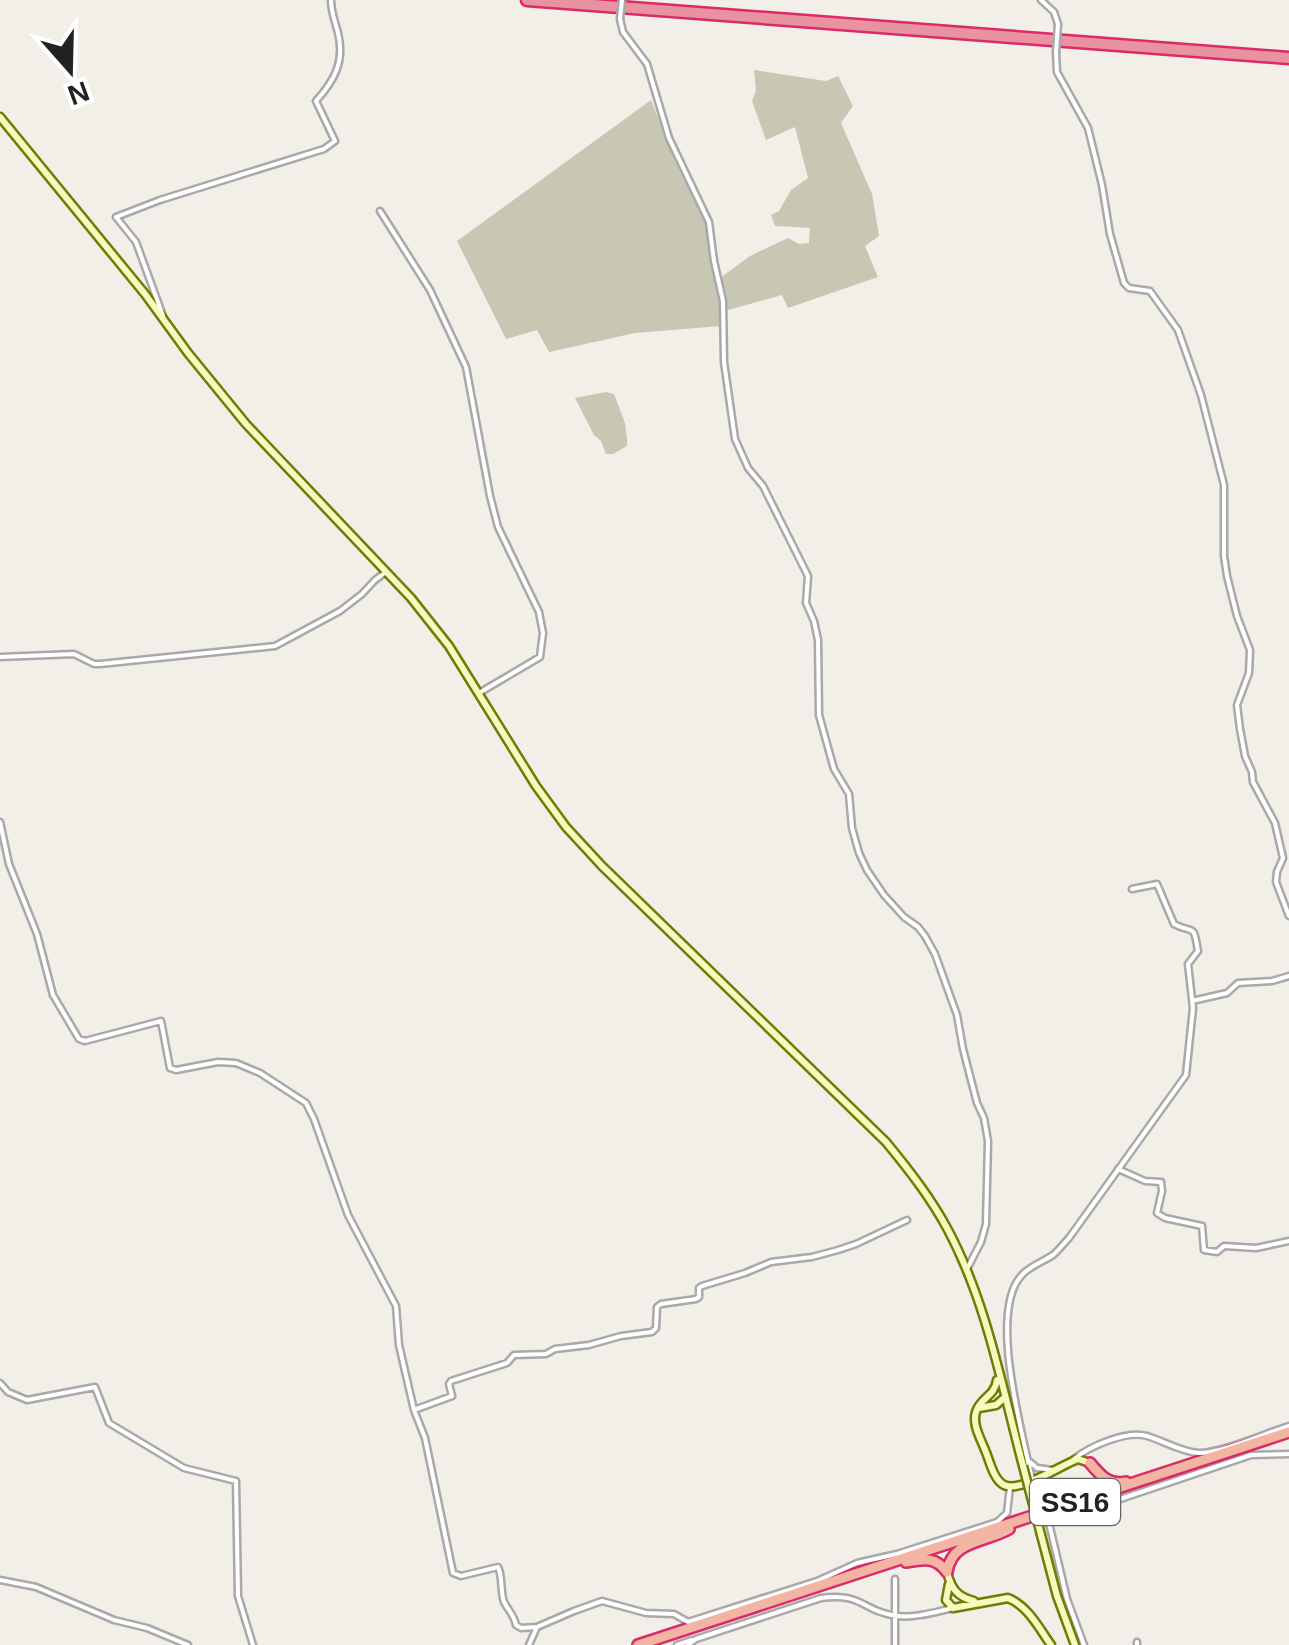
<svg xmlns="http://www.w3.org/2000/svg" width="1289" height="1645" viewBox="0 0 1289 1645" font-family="Helvetica,sans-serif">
  <rect width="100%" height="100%" fill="#f2efe9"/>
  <!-- construction -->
  <path fill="#c7c7b4" d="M754,70L826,81L838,76L853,106L841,123L872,194L879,236L865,246L878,277L788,308L782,295L725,311L720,278L750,256L788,238L799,244L809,243L810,228L775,226L771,215L779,211L791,190L808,178L795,127L766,140L752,101L756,91Z
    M651,100L679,170L707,223L712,265L720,294L721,326L635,333L549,352L537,330L506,339L457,241Z
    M606,392L614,394L625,423L627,439V446L613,454H606L601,441L594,435L575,398Z"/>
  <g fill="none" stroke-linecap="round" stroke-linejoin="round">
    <defs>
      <path id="minor" d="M1041,0L1054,12L1058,24
        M620,19L623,32L647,64L669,138L709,222L714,261L723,301L724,362L735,439L748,468L763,486L808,576L806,603L814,621L818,640L819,715L834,769L849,794L852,828L859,853L867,870L884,895L904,917L918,927L925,936L935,954L957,1015L963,1049L977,1103L984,1118L988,1141L986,1224L981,1242L967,1269
        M1056,52L1057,72L1088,128L1102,185L1110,234L1124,283L1129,288L1150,291L1178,330L1201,395L1224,485V556L1227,576L1237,616L1250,650L1249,673L1237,705L1240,729L1245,756L1252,772L1253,782L1275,823L1283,858L1277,872L1276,882L1289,916
        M380,211L430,290L466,367L490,496L498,527L539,612L543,633L540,657L479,693
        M163,316L136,242L116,217L160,200L324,149L335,141L316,101C335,80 345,61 338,33C335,21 331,12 331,0
        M0,657L74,654L94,664H100L275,646L340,611L362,594L375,580L386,572
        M0,822L9,864L37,934L53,995L79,1039L85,1041L161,1021L170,1068L176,1070L218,1062L236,1063L260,1073L306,1103L314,1119L348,1215L396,1306L399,1345L414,1410L425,1438L453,1573L461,1576L498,1567C503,1577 500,1591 504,1602C508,1610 514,1615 516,1625L521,1628L537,1627
        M1192,1001L1227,993L1238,983L1272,981L1289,976
        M1118,1169L1145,1181L1161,1182L1162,1191L1157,1213L1165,1218L1202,1226L1204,1250L1217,1252L1224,1246L1256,1248L1289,1241
        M0,1383L8,1392L27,1400L95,1387L109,1423L184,1468L236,1481L238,1596L253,1645
        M414,1410L452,1396L449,1384L451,1381L507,1363L514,1355L546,1354L555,1349L589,1345L621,1336L652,1332L656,1328L657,1307L661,1304L696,1299L699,1297V1288L702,1286L745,1273L771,1262L812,1257L838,1250L856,1244L907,1220
        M1074,1459C1090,1446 1127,1430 1147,1436C1164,1441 1181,1452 1199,1453C1221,1453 1266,1433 1289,1426
        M1030,1462L1037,1468L1053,1470
        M1032,1480C1023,1434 988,1314 1021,1276C1029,1266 1043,1262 1053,1255C1059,1250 1064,1243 1069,1238L1186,1075L1193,1008L1188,964L1198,951C1193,921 1194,935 1174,924L1157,884L1132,889
        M0,1580L36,1587L114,1620L147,1628L188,1645
        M1137,1642V1645
        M529,1645L537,1627L574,1611L602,1601L646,1613L674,1614L688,1622L817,1581L857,1563L897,1554L997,1522L1007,1513L1010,1487
        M677,1645L692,1640
        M688,1645L696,1639L821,1598C862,1592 864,1612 897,1616C916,1618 935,1612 953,1608
        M895,1645V1579
        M1084,1645L1067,1599L1049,1523L1251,1455L1289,1454"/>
      <path id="secondary" d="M0,117L145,294L188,353L246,424L411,598L449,646L536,786L566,827L602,866L886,1142C909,1170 931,1198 948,1230C987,1303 1002,1387 1023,1466
        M997,1380C995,1396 980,1398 976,1412C972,1425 981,1439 985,1450C990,1461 993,1479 1004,1485C1020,1493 1061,1465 1078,1459L1090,1463
        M979,1408L996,1405L1004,1398
        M1041,1535L1057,1596L1075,1645
        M947,1572C951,1588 957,1597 974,1601
        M949,1584L946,1600L953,1608
        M953,1608L1008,1598C1028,1606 1039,1628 1051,1645"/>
      <path id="trunk" d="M1090,1463C1100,1475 1109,1486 1126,1482
        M906,1562C924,1559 935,1556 947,1572
        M947,1572C952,1540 984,1543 1009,1529
        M638,1645L1289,1432"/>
      <path id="motorway" d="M527,0L1289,58"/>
    </defs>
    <!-- minor casing -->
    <use href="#minor" stroke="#a9a9a9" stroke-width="9"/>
    <!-- secondary casing -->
    <use href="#secondary" stroke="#707d05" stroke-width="11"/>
    <!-- trunk casing -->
    <use href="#trunk" stroke="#dc2a67" stroke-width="14"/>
    <!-- motorway casing -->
    <use href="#motorway" stroke="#dc2a67" stroke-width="15"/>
    <!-- minor -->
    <use href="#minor" stroke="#fff" stroke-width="4"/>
    <!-- secondary -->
    <use href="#secondary" stroke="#f7fabf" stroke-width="6"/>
    <!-- trunk -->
    <use href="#trunk" stroke="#f2b4a3" stroke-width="9"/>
    <!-- motorway -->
    <use href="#motorway" stroke="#e892a2" stroke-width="10"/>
    <defs>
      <path id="minor-bridge" d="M620,19L622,0
        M1056,52L1058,24"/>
      <path id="secondary-bridge" d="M1023,1466L1041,1535"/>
    </defs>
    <!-- minor-bridge casing -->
    <use href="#minor-bridge" stroke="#a9a9a9" stroke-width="9" stroke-linecap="butt"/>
    <!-- secondary-bridge casing -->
    <use href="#secondary-bridge" stroke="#707d05" stroke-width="11" stroke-linecap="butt"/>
    <!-- minor-bridge -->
    <use href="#minor-bridge" stroke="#fff" stroke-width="4"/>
    <!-- secondary-bridge -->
    <use href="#secondary-bridge" stroke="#f7fabf" stroke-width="6"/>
  </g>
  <g text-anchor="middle" stroke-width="8" stroke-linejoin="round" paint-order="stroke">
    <!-- shield labels -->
    <rect fill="#fff" stroke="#646464" stroke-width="2.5" x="1030" y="1479" width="90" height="46" rx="8"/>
    <g font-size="28" font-weight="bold" fill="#222">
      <text x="1075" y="1512">SS16</text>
    </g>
  </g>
  <!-- north arrow -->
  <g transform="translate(70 70) rotate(160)" stroke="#ffffff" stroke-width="8" paint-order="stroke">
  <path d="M0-8L18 38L0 25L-18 38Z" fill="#222222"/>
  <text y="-15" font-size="28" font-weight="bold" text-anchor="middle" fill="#222222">N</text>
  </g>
</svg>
